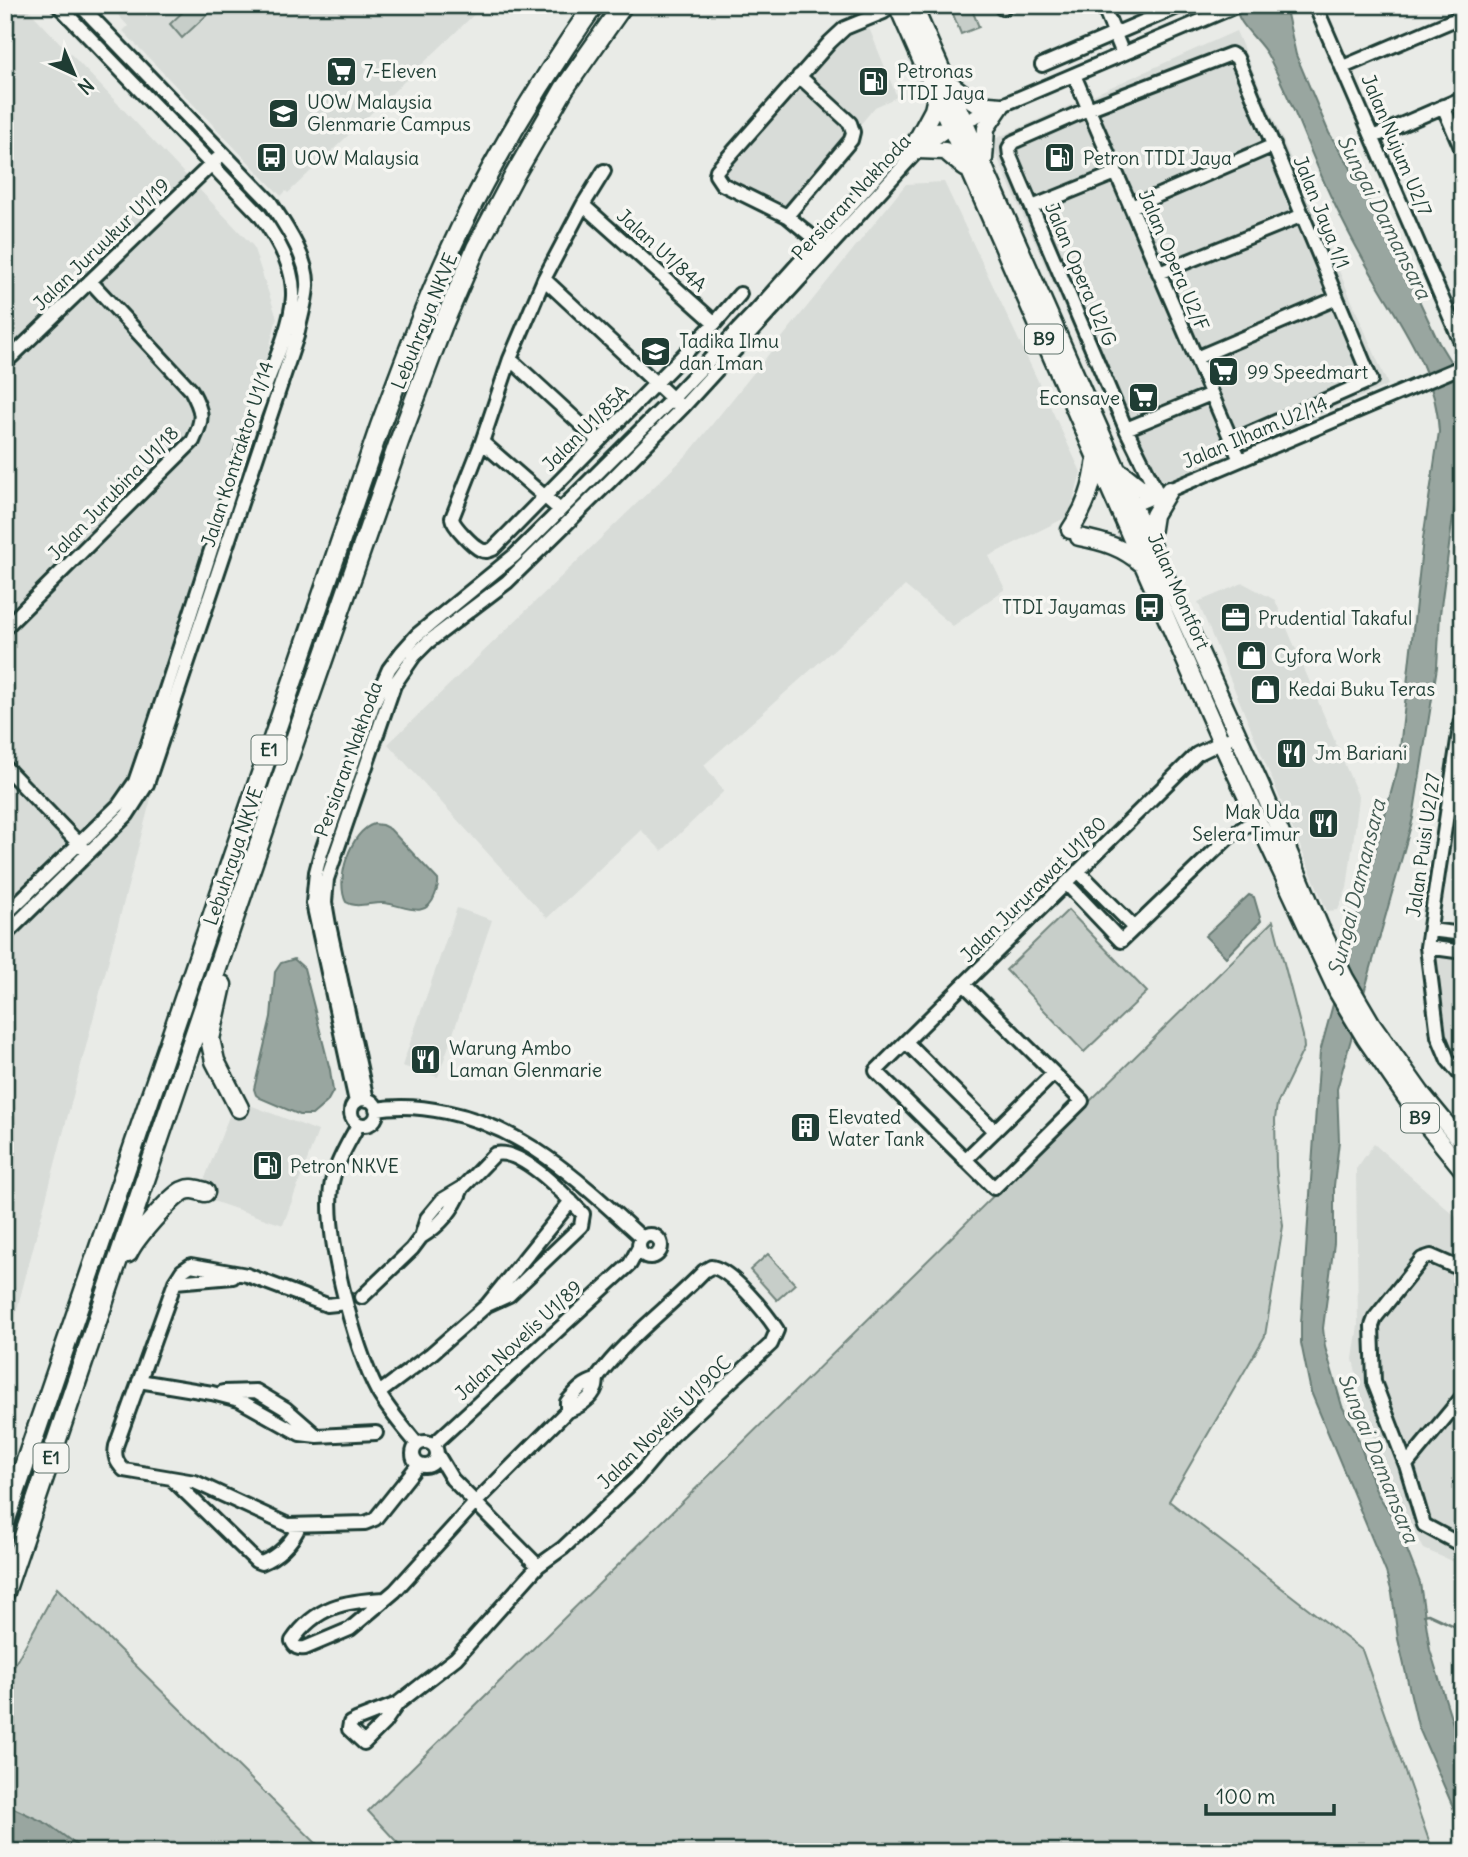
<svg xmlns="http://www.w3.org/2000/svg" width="1468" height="1857" viewBox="0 0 1468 1857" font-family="Delius,sans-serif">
  <rect width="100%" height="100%" fill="#e9ebe7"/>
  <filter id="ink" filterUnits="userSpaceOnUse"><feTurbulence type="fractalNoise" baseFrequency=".0143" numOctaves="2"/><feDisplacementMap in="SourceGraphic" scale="14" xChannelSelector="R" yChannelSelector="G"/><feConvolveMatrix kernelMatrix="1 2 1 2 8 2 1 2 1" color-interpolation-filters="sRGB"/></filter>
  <g filter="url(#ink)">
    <!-- built -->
    <path fill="#d8dcd8" d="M5,5H24L253,246L277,318L5,1355Z
      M109,5H484L288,193L286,191L281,196L123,31L128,26Z
      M869,28L897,97L875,107L787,211L726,183L720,171L841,39Z
      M1236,31L1388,385L1167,481L1138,475L990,141Z
      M944,182L1081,472L1069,516L989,556L1005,589L953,626L905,586L704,765L724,791L662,851L641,830L547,918L388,744L689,453L906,184Z
      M1243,583L1275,600L1359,798L1347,888L1338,910L1327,911L1198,602Z
      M457,908L492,920L438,1077L402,1066Z
      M1431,951L1463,955V1073L1443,1043Z
      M242,1102L318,1131L283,1225L198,1196L233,1106Z
      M1374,1144L1463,1223V1566L1424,1549L1409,1521L1367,1422L1353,1359L1358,1325L1356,1169Z"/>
    <!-- green -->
    <path fill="#c7cec9" stroke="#73867e" stroke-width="2" d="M190,5H202L209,13L182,38L170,24Z
      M953,5H970L979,27L961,34L950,7Z
      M1068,910L1147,992L1084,1052L1006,970Z
      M1273,921L1303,1036L1304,1048L1277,1104L1275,1119L1276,1167L1283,1226L1265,1336L1169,1501L1362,1650L1433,1852H406L368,1811Z
      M768,1254L795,1284L777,1300L750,1270Z
      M57,1588L321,1848L318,1852H5V1719L7,1716L5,1713V1682Z"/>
    <!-- water -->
    <path fill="#99a6a0" stroke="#687c75" stroke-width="2" d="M1236,5H1285L1296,55L1329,133L1349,165L1396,251L1439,343L1456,371L1459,384L1463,425V470L1453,516L1440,614L1437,667L1413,818L1337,1089L1339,1141L1334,1186V1243L1323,1328L1325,1347L1342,1406L1355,1430L1377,1493L1396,1522L1420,1583L1430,1650L1463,1756V1830L1418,1726L1398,1639L1392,1593L1386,1572L1311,1392L1301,1343V1323L1320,1052L1398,767L1423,539L1439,432C1437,380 1410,338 1384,295C1366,265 1348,233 1333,201C1310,154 1292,99 1267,54C1258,38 1236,24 1236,5Z
      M374,824L382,825L390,829L438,880C439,886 437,889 435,895C426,921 404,905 384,903C371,902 357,909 346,902C335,881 350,831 374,824Z
      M1249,895L1254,897L1261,921L1226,957L1205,936Z
      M294,959L304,968L330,1070L333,1091L327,1102L312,1115H300L260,1098L256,1095L254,1089L271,1017L275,972L281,963Z
      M5,1804L48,1824L86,1852H14L5,1830Z"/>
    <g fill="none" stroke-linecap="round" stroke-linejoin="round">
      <!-- stream -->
      <path stroke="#687c75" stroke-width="2.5" d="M1424,1615L1428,1614L1463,1630"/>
      <defs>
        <path id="minor" d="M1103,5L1123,54
          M1315,5L1460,340L1463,339
          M1002,8L1007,5
          M1042,65L1182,5
          M1343,67L1463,16
          M1074,75L1240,460
          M1443,106L1463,152
          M1373,137L1463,98
          M604,171L583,205L544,279L510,359L482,442L452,518C453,526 473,546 481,550C486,552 488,551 493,549L715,323L740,294
          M583,205L715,323
          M1032,207L1116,173
          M1131,207L1274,145
          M787,216L851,140L853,132L850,123L799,76
          M822,245L787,216L722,184L716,175L717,170L830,42L845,28L884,12
          M1159,273L1303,215
          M544,279L677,403
          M1196,358L1337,298
          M510,359L599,441
          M5,363L217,159
          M1126,429L1211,394
          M482,442L560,510
          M1158,494L1126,429L1010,156L1009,148L1013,142L1088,109L1231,54L1237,58L1371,380L1232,441
          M1124,504L1131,501L1141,502L1463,366
          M5,628L193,441C204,418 203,412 191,390L90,281
          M1463,707L1427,947L1438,1036L1448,1060L1463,1078
          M5,767L85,850
          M1078,871L1135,928
          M1066,883L1121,941L1229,837L1257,819
          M5,915L119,805L135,782C176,663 213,542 252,422C263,387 292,330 293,296C294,266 276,236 259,214L58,5
          M1430,930L1463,934
          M5,935L127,815L147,784L297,336C300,320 306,303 307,287C309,259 285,225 270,202L80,5
          M1427,947L1463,952
          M964,984L1082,1101L994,1188L876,1071L1197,754L1228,739
          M906,1042L995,1131
          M351 1112a13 13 0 1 1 26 0a13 13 0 1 1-26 0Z
          M367,1100L329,925L325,902L327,879L394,685L414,656L428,642L507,582L609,482L683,407L918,150L950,128L965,121L1238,5
          M356,1102L313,903L316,872L321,853L373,705L389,669L401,653L417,635L515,555L673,398L754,313L891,160L918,138L935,129L949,128
          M376,1109C400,1105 423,1107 446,1112C526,1128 583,1184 642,1238
          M358,1125C349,1142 338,1159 333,1178C320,1223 355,1351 378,1392C389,1411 404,1428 417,1444
          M965,1160L1053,1074
          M639 1246a11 11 0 1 1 22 0a11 11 0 1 1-22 0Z
          M421,1237C441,1225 454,1209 462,1188
          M1463,1270L1431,1256L1422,1259L1375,1318L1372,1326L1374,1382L1406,1465L1424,1525L1463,1546
          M175,1282L233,1277
          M362,1297L412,1249L421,1237L427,1218L442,1200L462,1188L495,1154C522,1148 565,1195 583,1214L581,1226L509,1295L487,1305
          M346,1303L327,1305L247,1275L191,1265L182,1271L175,1282L116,1446C114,1456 116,1462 124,1470L195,1482L288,1525L365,1523L375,1519L418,1465
          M139,1381L212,1393L239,1400L300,1434L317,1436L376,1433
          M223,1392L256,1391L286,1409L317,1436
          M379,1393L431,1354L487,1305L571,1201
          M567,1411V1402C576,1392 583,1383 596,1380
          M413 1454a12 12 0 1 1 24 0a12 12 0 1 1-24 0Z
          M433,1445L630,1264L639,1247
          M437,1454L452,1479L538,1566
          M1406,1465L1463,1396
          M172,1479L256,1561L261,1563C277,1557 293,1542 299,1526
          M385,1599C345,1601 316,1606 292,1641C295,1648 298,1649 305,1648L350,1629L395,1591L475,1503L567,1411C577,1408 592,1399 596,1387C597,1384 596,1380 598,1377C624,1340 672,1305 704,1271L711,1267C730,1268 767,1314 777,1330L771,1344L672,1436L636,1479L563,1548L538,1566L456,1658L397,1704L356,1720L350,1723L349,1729L364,1743L384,1723L397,1704"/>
        <path id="major" d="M897,5L1221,742L1338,993L1365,1038L1416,1112L1463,1170
          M913,5L1131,501L1261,786L1320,927L1345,978L1372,1024L1421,1093L1463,1144
          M952,85L977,104L1001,106
          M918,138L933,110L936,97
          M918,150L945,151L965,168
          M984,159L986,128L1001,106
          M1122,473L1142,489L1158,494
          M1070,530C1086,507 1093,486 1096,458
          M1079,537C1105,542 1122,547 1142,564
          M1150,541L1154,515L1169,490"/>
        <path id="highway" d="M222,985L210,1039L215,1061L239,1108
          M128,1253C134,1239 170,1198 183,1191C191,1187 197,1190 205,1192
          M5,1522L380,426C405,360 429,293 460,229C498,151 544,76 594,5
          M5,1592L281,780L400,439L442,327L476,248L514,176L564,89L623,5"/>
      </defs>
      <!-- minor casing -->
      <use href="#minor" stroke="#1f3d34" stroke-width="18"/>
      <!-- major casing -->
      <use href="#major" stroke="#1f3d34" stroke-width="21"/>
      <!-- highway casing -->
      <use href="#highway" stroke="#1f3d34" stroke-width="23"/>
      <!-- minor -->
      <use href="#minor" stroke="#f6f6f2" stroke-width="12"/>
      <!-- major -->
      <use href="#major" stroke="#f6f6f2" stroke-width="16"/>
      <!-- highway -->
      <use href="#highway" stroke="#f6f6f2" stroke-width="18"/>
    </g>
  </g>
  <!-- icons -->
  <defs>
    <symbol id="supermarket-square" viewBox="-11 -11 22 22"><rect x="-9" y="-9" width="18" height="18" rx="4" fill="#1f3d34" stroke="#f6f6f2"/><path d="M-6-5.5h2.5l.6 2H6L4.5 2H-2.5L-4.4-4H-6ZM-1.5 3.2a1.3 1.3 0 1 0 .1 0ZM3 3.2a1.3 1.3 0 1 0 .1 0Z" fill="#fff"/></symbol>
    <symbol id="fuel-square" viewBox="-11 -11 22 22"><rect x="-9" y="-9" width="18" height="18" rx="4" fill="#1f3d34" stroke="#f6f6f2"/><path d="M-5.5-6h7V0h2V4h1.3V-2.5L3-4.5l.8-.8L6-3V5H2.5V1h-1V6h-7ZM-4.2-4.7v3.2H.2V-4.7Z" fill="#fff"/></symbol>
    <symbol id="university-square" viewBox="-11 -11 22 22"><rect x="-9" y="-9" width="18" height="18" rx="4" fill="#1f3d34" stroke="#f6f6f2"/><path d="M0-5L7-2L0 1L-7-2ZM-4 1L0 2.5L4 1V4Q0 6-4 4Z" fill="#fff"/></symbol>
    <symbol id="bus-square" viewBox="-11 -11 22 22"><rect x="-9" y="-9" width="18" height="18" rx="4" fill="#1f3d34" stroke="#f6f6f2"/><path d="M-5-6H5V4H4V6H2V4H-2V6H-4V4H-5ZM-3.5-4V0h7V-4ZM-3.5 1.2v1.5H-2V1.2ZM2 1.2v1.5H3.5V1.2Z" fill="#fff"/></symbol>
    <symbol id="school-square" viewBox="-11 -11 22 22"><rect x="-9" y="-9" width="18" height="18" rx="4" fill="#1f3d34" stroke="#f6f6f2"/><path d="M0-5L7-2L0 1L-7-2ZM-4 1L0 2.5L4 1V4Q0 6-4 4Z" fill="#fff"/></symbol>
    <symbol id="office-square" viewBox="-11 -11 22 22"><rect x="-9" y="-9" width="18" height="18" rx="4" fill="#1f3d34" stroke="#f6f6f2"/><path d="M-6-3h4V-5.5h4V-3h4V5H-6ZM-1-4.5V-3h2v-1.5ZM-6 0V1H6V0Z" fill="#fff"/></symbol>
    <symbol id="shop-square" viewBox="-11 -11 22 22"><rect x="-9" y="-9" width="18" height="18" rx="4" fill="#1f3d34" stroke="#f6f6f2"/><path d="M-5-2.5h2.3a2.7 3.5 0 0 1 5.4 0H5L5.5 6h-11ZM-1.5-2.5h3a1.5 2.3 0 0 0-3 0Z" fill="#fff"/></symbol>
    <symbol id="restaurant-square" viewBox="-11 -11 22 22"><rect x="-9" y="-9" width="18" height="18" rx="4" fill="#1f3d34" stroke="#f6f6f2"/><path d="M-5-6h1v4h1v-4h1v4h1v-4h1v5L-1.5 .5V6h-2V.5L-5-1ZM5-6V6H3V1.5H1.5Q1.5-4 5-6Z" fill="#fff"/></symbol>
    <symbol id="building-square" viewBox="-11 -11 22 22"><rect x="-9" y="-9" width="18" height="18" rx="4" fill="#1f3d34" stroke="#f6f6f2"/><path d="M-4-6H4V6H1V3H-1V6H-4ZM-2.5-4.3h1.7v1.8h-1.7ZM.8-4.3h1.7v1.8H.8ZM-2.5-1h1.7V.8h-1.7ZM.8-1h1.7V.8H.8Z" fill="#fff"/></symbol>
  </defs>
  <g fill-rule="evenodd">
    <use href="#supermarket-square" x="324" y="54" width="35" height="35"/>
    <use href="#fuel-square" x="856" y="64" width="35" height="35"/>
    <use href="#university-square" x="266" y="96" width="35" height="35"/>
    <use href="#bus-square" x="254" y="140" width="35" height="35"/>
    <use href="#fuel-square" x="1042" y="140" width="35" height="35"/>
    <use href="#school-square" x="638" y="334" width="35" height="35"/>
    <use href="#supermarket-square" x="1206" y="354" width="35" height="35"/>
    <use href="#supermarket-square" x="1126" y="380" width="35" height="35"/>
    <use href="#bus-square" x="1132" y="590" width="35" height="35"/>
    <use href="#office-square" x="1218" y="600" width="35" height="35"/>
    <use href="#shop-square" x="1234" y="638" width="35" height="35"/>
    <use href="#shop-square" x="1248" y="672" width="35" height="35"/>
    <use href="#restaurant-square" x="1274" y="736" width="35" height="35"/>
    <use href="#restaurant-square" x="1306" y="806" width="35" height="35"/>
    <use href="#restaurant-square" x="408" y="1042" width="35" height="35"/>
    <use href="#building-square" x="788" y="1110" width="35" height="35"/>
    <use href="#fuel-square" x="250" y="1148" width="35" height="35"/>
  </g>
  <g text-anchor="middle" stroke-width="7" stroke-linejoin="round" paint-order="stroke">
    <!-- shield labels -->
    <g fill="#f6f6f2" stroke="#60746d" stroke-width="2">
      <rect x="1025" y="324.5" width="38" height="29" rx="5"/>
      <rect x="251.5" y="735.5" width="35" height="29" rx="5"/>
      <rect x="1401" y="1103.5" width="38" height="29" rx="5"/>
      <rect x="33.5" y="1443.5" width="35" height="29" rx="5"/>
    </g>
    <g font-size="18" font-weight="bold" fill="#1f3d34">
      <text x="1044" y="345">B9</text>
      <text x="269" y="756">E1</text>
      <text x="1420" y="1124">B9</text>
      <text x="51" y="1464">E1</text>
    </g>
    <!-- poi labels -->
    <g font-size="19" fill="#1f3d34" stroke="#f6f6f2" text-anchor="start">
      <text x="364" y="78">7-Eleven</text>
      <text x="897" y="78">Petronas<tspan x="897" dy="22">TTDI Jaya</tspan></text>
      <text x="307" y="109">UOW Malaysia<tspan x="307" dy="22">Glenmarie Campus</tspan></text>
      <text x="294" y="165">UOW Malaysia</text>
      <text x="1083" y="165">Petron TTDI Jaya</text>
      <text x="679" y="348">Tadika Ilmu<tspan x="679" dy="22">dan Iman</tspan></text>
      <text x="1247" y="379">99 Speedmart</text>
      <text x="1120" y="405" text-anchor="end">Econsave</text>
      <text x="1126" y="614" text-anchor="end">TTDI Jayamas</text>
      <text x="1258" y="625">Prudential Takaful</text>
      <text x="1274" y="663">Cyfora Work</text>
      <text x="1288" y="696">Kedai Buku Teras</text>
      <text x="1315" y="760">Jm Bariani</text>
      <text x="1300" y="819" text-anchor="end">Mak Uda<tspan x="1300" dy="22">Selera Timur</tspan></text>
      <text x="449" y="1055">Warung Ambo<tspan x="449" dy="22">Laman Glenmarie</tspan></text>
      <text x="828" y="1124">Elevated<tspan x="828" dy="22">Water Tank</tspan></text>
      <text x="290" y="1173">Petron NKVE</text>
    </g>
    <!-- street labels -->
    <g font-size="19" fill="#1f3d34" stroke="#f6f6f2">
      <text transform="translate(1397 145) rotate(67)" y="7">Jalan Nujum U2/7</text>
      <text transform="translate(851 197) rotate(-47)" y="7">Persiaran Nakhoda</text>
      <text transform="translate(1322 212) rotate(68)" y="7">Jalan Jaya 1/1</text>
      <text transform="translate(101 244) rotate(-44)" y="7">Jalan Juruukur U1/19</text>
      <text transform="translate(662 250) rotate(42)" y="7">Jalan U1/84A</text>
      <text transform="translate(1174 260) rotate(67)" y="7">Jalan Opera U2/F</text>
      <text transform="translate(1081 274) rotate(67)" y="7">Jalan Opera U2/G</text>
      <text transform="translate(424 321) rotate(-68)" y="7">Lebuhraya NKVE</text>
      <text transform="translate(585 428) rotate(-45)" y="7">Jalan U1/85A</text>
      <text transform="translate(1255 432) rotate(-23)" y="7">Jalan Ilham U2/14</text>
      <text transform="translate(237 454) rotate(-72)" y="7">Jalan Kontraktor U1/14</text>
      <text transform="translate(113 493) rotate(-46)" y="7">Jalan Jurubina U1/18</text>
      <text transform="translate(1179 591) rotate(66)" y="7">Jalan Montfort</text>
      <text transform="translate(348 759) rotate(-70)" y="7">Persiaran Nakhoda</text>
      <text transform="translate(1423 845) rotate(-82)" y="7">Jalan Puisi U2/27</text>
      <text transform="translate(233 856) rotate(-71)" y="7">Lebuhraya NKVE</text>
      <text transform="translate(1033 889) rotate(-45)" y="7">Jalan Jururawat U1/80</text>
      <text transform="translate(518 1340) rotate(-43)" y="7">Jalan Novelis U1/89</text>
      <text transform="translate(664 1422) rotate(-45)" y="7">Jalan Novelis U1/90C</text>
    </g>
    <!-- water labels -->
    <g font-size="21" font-style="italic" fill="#445c54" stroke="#f6f6f2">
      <text transform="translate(1384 217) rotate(63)" y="7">Sungai Damansara</text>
      <text transform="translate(1357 888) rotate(-76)" y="7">Sungai Damansara</text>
      <text transform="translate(1378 1458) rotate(68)" y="7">Sungai Damansara</text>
    </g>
  </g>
  <!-- margin -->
  <rect width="1468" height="1857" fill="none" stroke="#f6f6f2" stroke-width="28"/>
  <rect x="14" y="14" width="1440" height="1829" fill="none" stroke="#1f3d34" stroke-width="2.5" filter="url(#ink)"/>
  <!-- north arrow -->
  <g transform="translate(74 74) rotate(136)" stroke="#f6f6f2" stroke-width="5" paint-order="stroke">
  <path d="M0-5L12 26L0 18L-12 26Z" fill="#1f3d34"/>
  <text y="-10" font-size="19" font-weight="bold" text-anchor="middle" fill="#1f3d34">N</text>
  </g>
  <!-- scale -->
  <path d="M1206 1804v10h128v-10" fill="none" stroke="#1f3d34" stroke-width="3.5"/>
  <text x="1216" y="1804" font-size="21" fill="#1f3d34" stroke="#f6f6f2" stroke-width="5" paint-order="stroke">100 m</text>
</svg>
